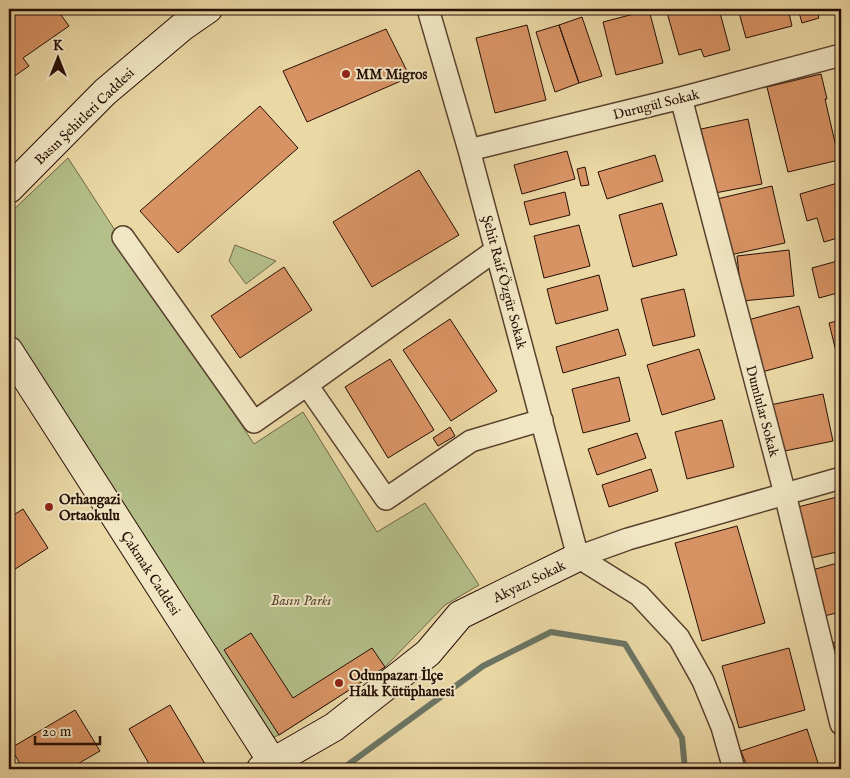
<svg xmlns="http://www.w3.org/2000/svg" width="850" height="778" viewBox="0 0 850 778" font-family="'IM FELL English',serif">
  <rect width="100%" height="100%" fill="#ead8a5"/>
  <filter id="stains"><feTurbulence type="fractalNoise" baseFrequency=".004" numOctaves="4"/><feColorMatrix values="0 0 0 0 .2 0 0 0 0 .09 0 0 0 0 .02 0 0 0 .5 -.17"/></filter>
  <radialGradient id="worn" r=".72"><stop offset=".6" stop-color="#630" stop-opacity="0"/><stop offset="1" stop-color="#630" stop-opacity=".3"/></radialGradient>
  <!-- green -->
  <path fill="#b4bf89" stroke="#6e6647" d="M68,158L254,444L303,412L377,532L425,503L479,585L445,605L385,667L279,735L269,739L9,327V214Z
    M235,245L276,261L246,284L229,261Z"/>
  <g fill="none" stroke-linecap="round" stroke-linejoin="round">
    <!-- stream -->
    <path stroke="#6b7564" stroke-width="6" d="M342,769L483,666L551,632L625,644L682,738L685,769"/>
  </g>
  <!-- building -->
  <path fill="#d89364" stroke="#270e05" d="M14,9H69L61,15L69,26L23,58L29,66L9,80V13Z
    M666,9H694L695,11L703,9H719L730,50L704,57L701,49L679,55Z
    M738,9H788L792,26L746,38Z
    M798,9H816L819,18L802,23Z
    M649,10L663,63L616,75L603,22Z
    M582,17L602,76L579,83L559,25Z
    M527,25L546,100L495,113L476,38Z
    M559,25L579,83L555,92L536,32Z
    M386,29L410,77L307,122L283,71Z
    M821,74L827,99H825L839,160L788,172L767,87Z
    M260,106L298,148L178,253L140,211Z
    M748,119L762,184L715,193L701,129Z
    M567,151L575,179L522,194L514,165Z
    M655,155L663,181L607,199L598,172Z
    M585,167L589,185L581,186L577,169Z
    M419,170L459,235L372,287L333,222Z
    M841,182V237L824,242L817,218L807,221L800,194Z
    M772,186L785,243L730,255L717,199Z
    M565,192L570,215L530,225L524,202Z
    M662,203L677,255L633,267L619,215Z
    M579,225L590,266L544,278L534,236Z
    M789,250L794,296L742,301L737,256Z
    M841,260V292L819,298L812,268Z
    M284,267L312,310L240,358L211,316Z
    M599,275L608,310L556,324L547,289Z
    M684,289L695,336L653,346L641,299Z
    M799,306L813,358L762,372L748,320Z
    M450,319L497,391L451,421L403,350Z
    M841,320V372L829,323Z
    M618,329L626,355L563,373L556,347Z
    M699,349L715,399L662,415L647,365Z
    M390,359L434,430L388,458L345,387Z
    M619,377L630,421L583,433L572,389Z
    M823,394L833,441L780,452L770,405Z
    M722,420L734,467L687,479L675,432Z
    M450,427L455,436L438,446L433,438Z
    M637,433L646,458L597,475L588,449Z
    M651,469L658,491L609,507L602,485Z
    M841,496V551L811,558L798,507Z
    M23,509L48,548L9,573V518Z
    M737,526L765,623L702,641L675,543Z
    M841,562V612L824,616L812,570Z
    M251,633L293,698L372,648L385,667L279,735L224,650Z
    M841,641V669L833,643Z
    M789,648L805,710L739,728L722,666Z
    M170,705L208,769H152L129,729Z
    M75,710L100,751L69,769H23L11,748Z
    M807,729L820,769H748L741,751Z"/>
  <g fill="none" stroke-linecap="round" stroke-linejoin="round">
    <defs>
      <path id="street" d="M428,9L469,150L578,557
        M681,98L785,494L841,724
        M469,150L681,98L841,55
        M123,237L254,422L307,385
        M496,250L307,385L386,499L471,441L542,420
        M578,557L628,539L841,478
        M578,557L639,595L679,638L703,681L722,727L734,769"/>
      <path id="secondary" d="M9,189L105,92L182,27L208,9
        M9,351L277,769
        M261,769L334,727L428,653L460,615L578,557"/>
    </defs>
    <!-- street casing -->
    <use href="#street" stroke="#58402d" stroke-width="24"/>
    <!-- secondary casing -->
    <use href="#secondary" stroke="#270e05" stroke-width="30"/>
    <!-- street -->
    <use href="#street" stroke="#f1e6c4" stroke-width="21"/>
    <!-- secondary -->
    <use href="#secondary" stroke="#f1e6c4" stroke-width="28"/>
  </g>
  <!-- markers -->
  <g fill="#8f2418" stroke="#f1e6c4" stroke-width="2">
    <circle cx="346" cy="74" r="5"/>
    <circle cx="49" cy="507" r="5"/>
    <circle cx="339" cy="683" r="5"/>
  </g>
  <g text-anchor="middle" stroke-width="4" stroke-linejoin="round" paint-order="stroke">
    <!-- poi labels -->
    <g font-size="14" font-weight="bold" fill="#270e05" stroke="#f1e6c4" text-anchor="start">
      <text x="356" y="79">MM Migros</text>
      <text x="59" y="504">Orhangazi<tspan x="59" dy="16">Ortaokulu</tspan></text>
      <text x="349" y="680">Odunpazarı İlçe<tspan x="349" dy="16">Halk Kütüphanesi</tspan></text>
    </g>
    <!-- street labels -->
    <g font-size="14" fill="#270e05" stroke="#f1e6c4">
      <text transform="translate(656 104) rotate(-14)" y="5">Durugül Sokak</text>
      <text transform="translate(84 116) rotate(-44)" y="5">Basın Şehitleri Caddesi</text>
      <text transform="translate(505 282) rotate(75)" y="5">Şehit Raif Özgür Sokak</text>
      <text transform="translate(763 411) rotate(75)" y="5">Dumlular Sokak</text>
      <text transform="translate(151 573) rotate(57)" y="5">Çakmak Caddesi</text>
      <text transform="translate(529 581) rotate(-26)" y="5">Akyazı Sokak</text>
    </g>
    <!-- park labels -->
    <g font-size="14" font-style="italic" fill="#584c33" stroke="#f1e6c4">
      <text x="301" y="605">Basın Parkı</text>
    </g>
  </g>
  <!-- margin -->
  <rect width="850" height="778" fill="none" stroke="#ead8a5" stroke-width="30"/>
  <rect x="10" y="10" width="830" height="758" fill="none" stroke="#270e05" stroke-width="2.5"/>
  <rect x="15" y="15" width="820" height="748" fill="none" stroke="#270e05"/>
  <!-- north arrow -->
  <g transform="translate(58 58)" stroke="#f1e6c4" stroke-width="4" paint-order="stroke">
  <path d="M0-4L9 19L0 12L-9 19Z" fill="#270e05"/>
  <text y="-8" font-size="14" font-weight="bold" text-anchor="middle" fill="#270e05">K</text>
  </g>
  <!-- scale -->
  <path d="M35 736v8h65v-8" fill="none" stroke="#270e05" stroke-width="2.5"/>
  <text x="42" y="736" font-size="15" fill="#270e05" stroke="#f1e6c4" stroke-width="4" paint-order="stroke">20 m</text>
  <rect width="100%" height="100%" filter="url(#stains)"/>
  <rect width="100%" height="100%" fill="url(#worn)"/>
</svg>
